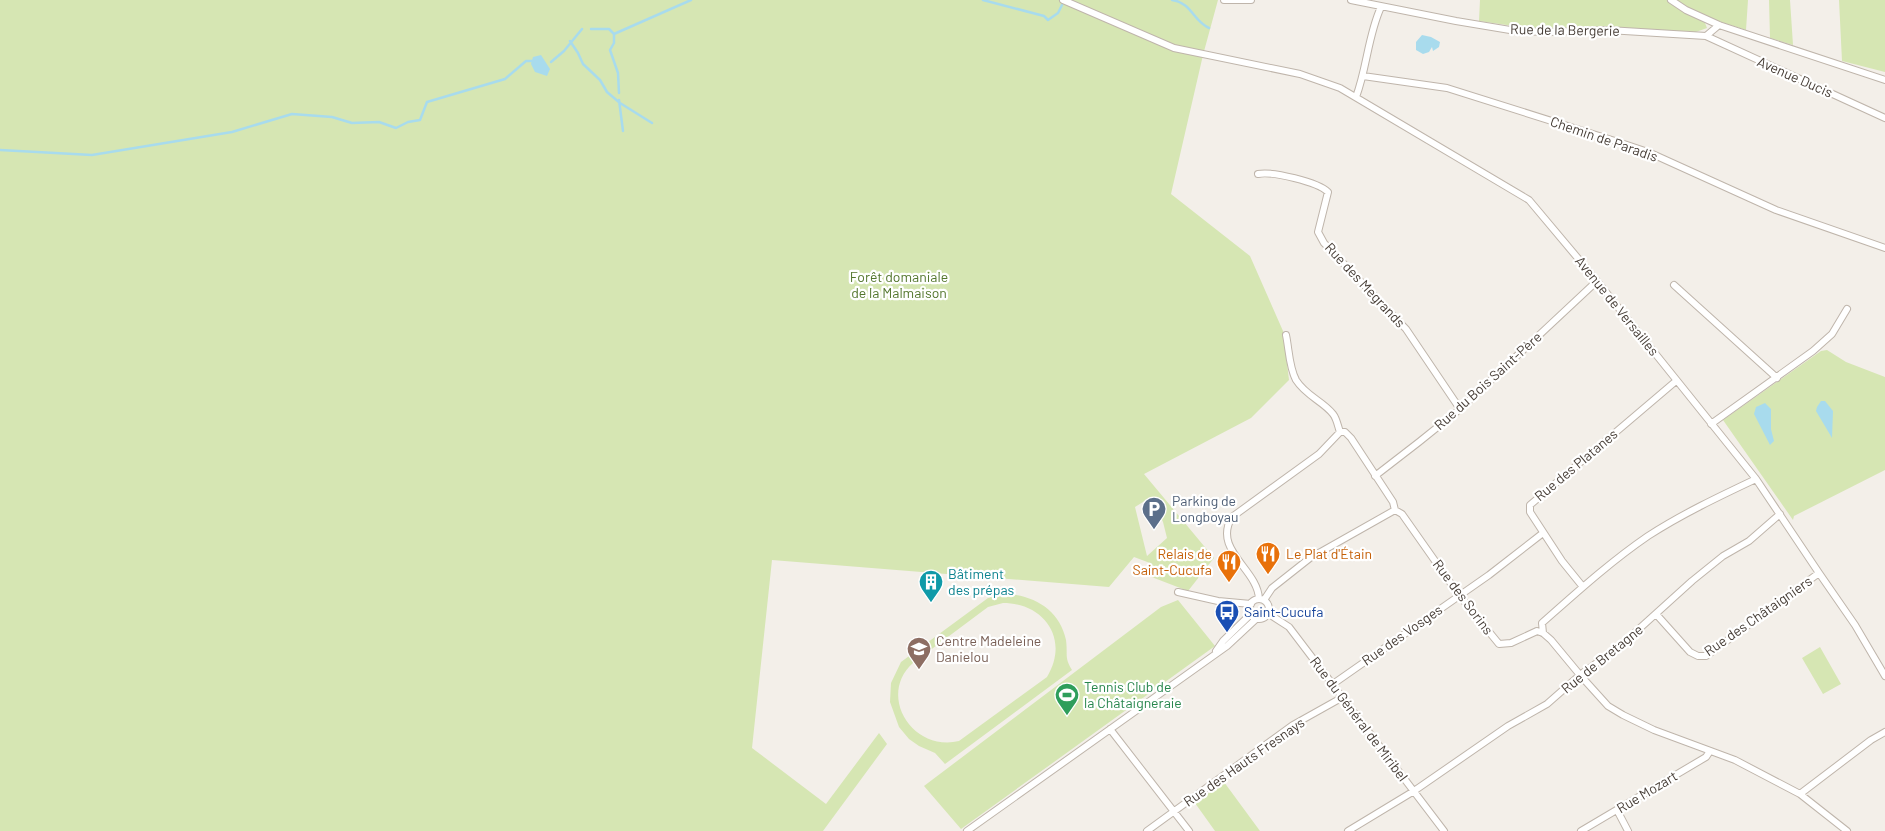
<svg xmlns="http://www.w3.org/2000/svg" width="1885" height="831" viewBox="0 0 1885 831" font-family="Barlow,sans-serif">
  <rect width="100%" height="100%" fill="#f3efe9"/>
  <!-- green -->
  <path fill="#d6e6b3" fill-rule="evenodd" d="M0,0H1218L1203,55L1171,194L1250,256L1283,331L1289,380L1251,418L1144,474L1214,558L1188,591L1149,576L1150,563L1134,557L1109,587L772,560L752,748L826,804L879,733L887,744L823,831H0ZM1151,497L1163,522L1167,538L1147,556L1135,507Z
    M1480,0H1675L1670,3L1705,23L1707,28L1693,33L1606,27L1527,28L1479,21Z
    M1675,0H1748L1746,30L1702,16Z
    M1769,0H1790L1793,45L1770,38Z
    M1839,0H1885V72L1842,61Z
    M1827,350L1846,362L1885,377V470L1794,516L1793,520L1723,420L1821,351Z
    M1001,594C1031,593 1060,609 1066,640C1068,655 1064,657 1072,670L945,764L935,753L919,746L909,739L899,727L890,702L891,683L901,662L988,598ZM1003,603C1044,603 1070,639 1047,677L959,741C912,752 877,695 913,663L988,607Z
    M1178,600L1215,646L961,829L924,786L1161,607Z
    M1820,647L1841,684L1823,694L1802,658Z
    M1224,782L1260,831H1215L1195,803Z"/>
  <!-- water -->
  <path fill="#a8dbed" d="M1422,35L1431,37L1440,42L1439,47L1433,51L1432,47L1429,52L1423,54L1416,50V42Z
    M541,55L550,69L547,76L535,72L531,64L533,57Z
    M1821,401H1825L1833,411L1832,438L1816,411L1817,407Z
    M1765,403L1771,409V429L1774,441L1770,445L1754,414L1756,407Z"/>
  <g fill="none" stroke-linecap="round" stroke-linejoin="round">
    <!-- stream -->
    <path stroke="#a8dbed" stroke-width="2.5" d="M983,0L1044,16L1048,20L1058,13L1062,5
      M1172,0C1192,3 1193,21 1209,28
      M591,29H609L614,34L691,0
      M614,34V43L610,50L618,73L619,93
      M570,41L578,53L583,64L600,80L607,92L620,103L652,123
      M551,62L564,51L582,29
      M619,100L623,131
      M0,150L92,155L232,132L292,114L332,117L352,123L379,122L396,128L408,122L420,120L427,102L505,79L526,61H533"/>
    <defs>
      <path id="minor" d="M1063,0L1174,48L1300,74L1340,88L1529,200L1597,281L1756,479L1819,573L1855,625L1885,676
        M1224,0H1251
        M1351,0L1456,21L1516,31L1547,32L1608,30L1706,36L1719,25
        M1671,0L1686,10L1719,25L1885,80
        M1706,36L1885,118
        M1363,76L1447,88L1615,141L1648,152L1776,210L1885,248
        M1356,97C1367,68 1368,35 1381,7
        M1258,174C1272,171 1318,182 1328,192L1318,232L1324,243L1406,329L1460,409
        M1674,285L1777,378
        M1286,335C1289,349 1289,367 1296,380C1306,396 1323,401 1333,414C1337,419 1338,427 1340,432H1345L1351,438L1393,502L1395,510L1402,514L1459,595L1499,644L1511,643L1537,631L1543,633L1551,640L1580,675L1608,706L1623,715L1654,730L1735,760L1800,794L1847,831
        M1711,424L1813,351L1832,334L1847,309
        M1375,476L1419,442L1460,409L1597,281
        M1583,587L1562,561L1530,512V505L1676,381
        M1178,592L1218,601L1251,604
        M1259,599C1258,569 1212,550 1232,517L1319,454L1340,432
        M1249 609a10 10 0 1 1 20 0a10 10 0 1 1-20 0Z
        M1264,600L1272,588L1310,558L1395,510
        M1269,614L1289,627L1444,831
        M1656,614L1690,652L1698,656H1706L1819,573
        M1543,633L1542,623C1576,593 1610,562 1648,536C1682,514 1720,496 1756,479
        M1216,651L1223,641L1251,614
        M1333,684L1489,575L1543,533
        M1110,729L1189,831
        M1800,794L1871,740L1885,732
        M1617,810L1628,831
        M967,831L1227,646L1256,619
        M1147,831L1293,725L1343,697
        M1348,831L1414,791L1508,726L1547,704L1580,675L1619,647L1692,581L1723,556L1749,541L1780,514
        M1581,831L1706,757L1710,751"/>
    </defs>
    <!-- minor casing -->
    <use href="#minor" stroke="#bfb5ab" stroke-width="8"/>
    <!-- minor -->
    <use href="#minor" stroke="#fff" stroke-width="6"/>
  </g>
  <!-- icons -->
  <defs>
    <symbol id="parking-pin" viewBox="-11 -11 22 30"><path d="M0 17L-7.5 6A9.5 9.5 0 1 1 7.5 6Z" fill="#5c6f8a" stroke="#fff"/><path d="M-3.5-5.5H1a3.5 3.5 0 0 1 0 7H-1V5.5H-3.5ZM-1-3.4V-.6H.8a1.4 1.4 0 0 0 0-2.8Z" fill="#fff"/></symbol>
    <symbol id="restaurant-pin" viewBox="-11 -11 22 30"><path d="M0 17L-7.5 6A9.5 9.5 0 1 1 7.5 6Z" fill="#e8710a" stroke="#fff"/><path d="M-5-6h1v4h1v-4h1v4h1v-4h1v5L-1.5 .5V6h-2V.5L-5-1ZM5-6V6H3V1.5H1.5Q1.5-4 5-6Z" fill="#fff"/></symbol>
    <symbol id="building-pin" viewBox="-11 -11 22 30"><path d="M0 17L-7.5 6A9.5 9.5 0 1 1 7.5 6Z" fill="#0f9aa8" stroke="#fff"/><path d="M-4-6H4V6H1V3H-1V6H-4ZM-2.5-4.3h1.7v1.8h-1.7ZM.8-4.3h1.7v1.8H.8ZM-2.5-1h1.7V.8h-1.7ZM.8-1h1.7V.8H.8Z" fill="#fff"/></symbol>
    <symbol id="bus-pin" viewBox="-11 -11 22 30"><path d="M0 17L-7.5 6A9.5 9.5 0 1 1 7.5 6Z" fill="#1a4fb4" stroke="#fff"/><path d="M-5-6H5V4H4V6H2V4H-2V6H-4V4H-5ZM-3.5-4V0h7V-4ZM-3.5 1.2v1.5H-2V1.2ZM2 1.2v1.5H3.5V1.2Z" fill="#fff"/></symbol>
    <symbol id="school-pin" viewBox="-11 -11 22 30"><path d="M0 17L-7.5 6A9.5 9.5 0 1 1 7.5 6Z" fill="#8d6e63" stroke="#fff"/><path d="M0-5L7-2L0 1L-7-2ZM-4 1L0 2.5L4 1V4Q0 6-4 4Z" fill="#fff"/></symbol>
    <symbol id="stadium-pin" viewBox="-11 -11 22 30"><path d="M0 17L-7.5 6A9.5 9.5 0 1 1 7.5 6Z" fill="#2e9e5b" stroke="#fff"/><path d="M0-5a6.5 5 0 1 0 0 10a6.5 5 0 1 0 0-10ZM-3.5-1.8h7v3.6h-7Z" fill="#fff"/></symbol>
  </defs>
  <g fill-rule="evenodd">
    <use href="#parking-pin" x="1140" y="495" width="28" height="38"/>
    <use href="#restaurant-pin" x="1254" y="540" width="28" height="38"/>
    <use href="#restaurant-pin" x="1215" y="548" width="28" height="38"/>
    <use href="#building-pin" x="917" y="568" width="28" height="38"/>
    <use href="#bus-pin" x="1213" y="598" width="28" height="38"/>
    <use href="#school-pin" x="905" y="635" width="28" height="38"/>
    <use href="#stadium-pin" x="1053" y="681" width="28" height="38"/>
  </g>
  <g text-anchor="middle" stroke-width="4.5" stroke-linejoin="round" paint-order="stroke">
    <!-- street labels -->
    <g font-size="14" fill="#473e37" stroke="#fff">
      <text transform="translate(1565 30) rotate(1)" y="5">Rue de la Bergerie</text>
      <text transform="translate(1795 77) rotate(24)" y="5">Avenue Ducis</text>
      <text transform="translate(1604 139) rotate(19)" y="5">Chemin de Paradis</text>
      <text transform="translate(1365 285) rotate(47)" y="5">Rue des Megrands</text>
      <text transform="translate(1617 306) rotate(51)" y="5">Avenue de Versailles</text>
      <text transform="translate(1488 381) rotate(-42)" y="5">Rue du Bois Saint-Père</text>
      <text transform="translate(1576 465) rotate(-40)" y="5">Rue des Platanes</text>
      <text transform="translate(1463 597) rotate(53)" y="5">Rue des Sorins</text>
      <text transform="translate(1758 616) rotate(-35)" y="5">Rue des Châtaigniers</text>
      <text transform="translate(1402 635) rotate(-35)" y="5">Rue des Vosges</text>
      <text transform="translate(1602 659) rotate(-39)" y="5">Rue de Bretagne</text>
      <text transform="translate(1359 719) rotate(53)" y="5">Rue du Général de Miribel</text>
      <text transform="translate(1244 762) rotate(-35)" y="5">Rue des Hauts Fresnays</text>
      <text transform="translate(1647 792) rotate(-31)" y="5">Rue Mozart</text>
    </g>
    <!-- park labels -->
    <g font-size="14" fill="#53762d" stroke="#fff">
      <text x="899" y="282">Forêt domaniale<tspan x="899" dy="16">de la Malmaison</tspan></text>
    </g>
    <!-- service labels -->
    <g font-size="14" fill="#4e5e75" stroke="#fff" text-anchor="start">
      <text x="1172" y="506">Parking de<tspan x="1172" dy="16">Longboyau</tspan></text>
    </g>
    <!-- food labels -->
    <g font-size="14" fill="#c56008" stroke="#fff" text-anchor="end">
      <text x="1212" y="559">Relais de<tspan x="1212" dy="16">Saint-Cucufa</tspan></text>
      <text x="1286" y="559" text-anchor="start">Le Plat d'Étain</text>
    </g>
    <!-- culture labels -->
    <g font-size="14" fill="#0d838f" stroke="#fff" text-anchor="start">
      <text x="948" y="579">Bâtiment<tspan x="948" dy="16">des prépas</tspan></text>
    </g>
    <!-- transit labels -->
    <g font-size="14" fill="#164399" stroke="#fff" text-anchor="start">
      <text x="1244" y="617">Saint-Cucufa</text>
    </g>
    <!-- education labels -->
    <g font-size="14" fill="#785e54" stroke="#fff" text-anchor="start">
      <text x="936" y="646">Centre Madeleine<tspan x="936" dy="16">Danielou</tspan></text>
    </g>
    <!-- leisure labels -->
    <g font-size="14" fill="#27864d" stroke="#fff" text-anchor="start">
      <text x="1084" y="692">Tennis Club de<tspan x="1084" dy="16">la Châtaigneraie</tspan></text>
    </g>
  </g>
</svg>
